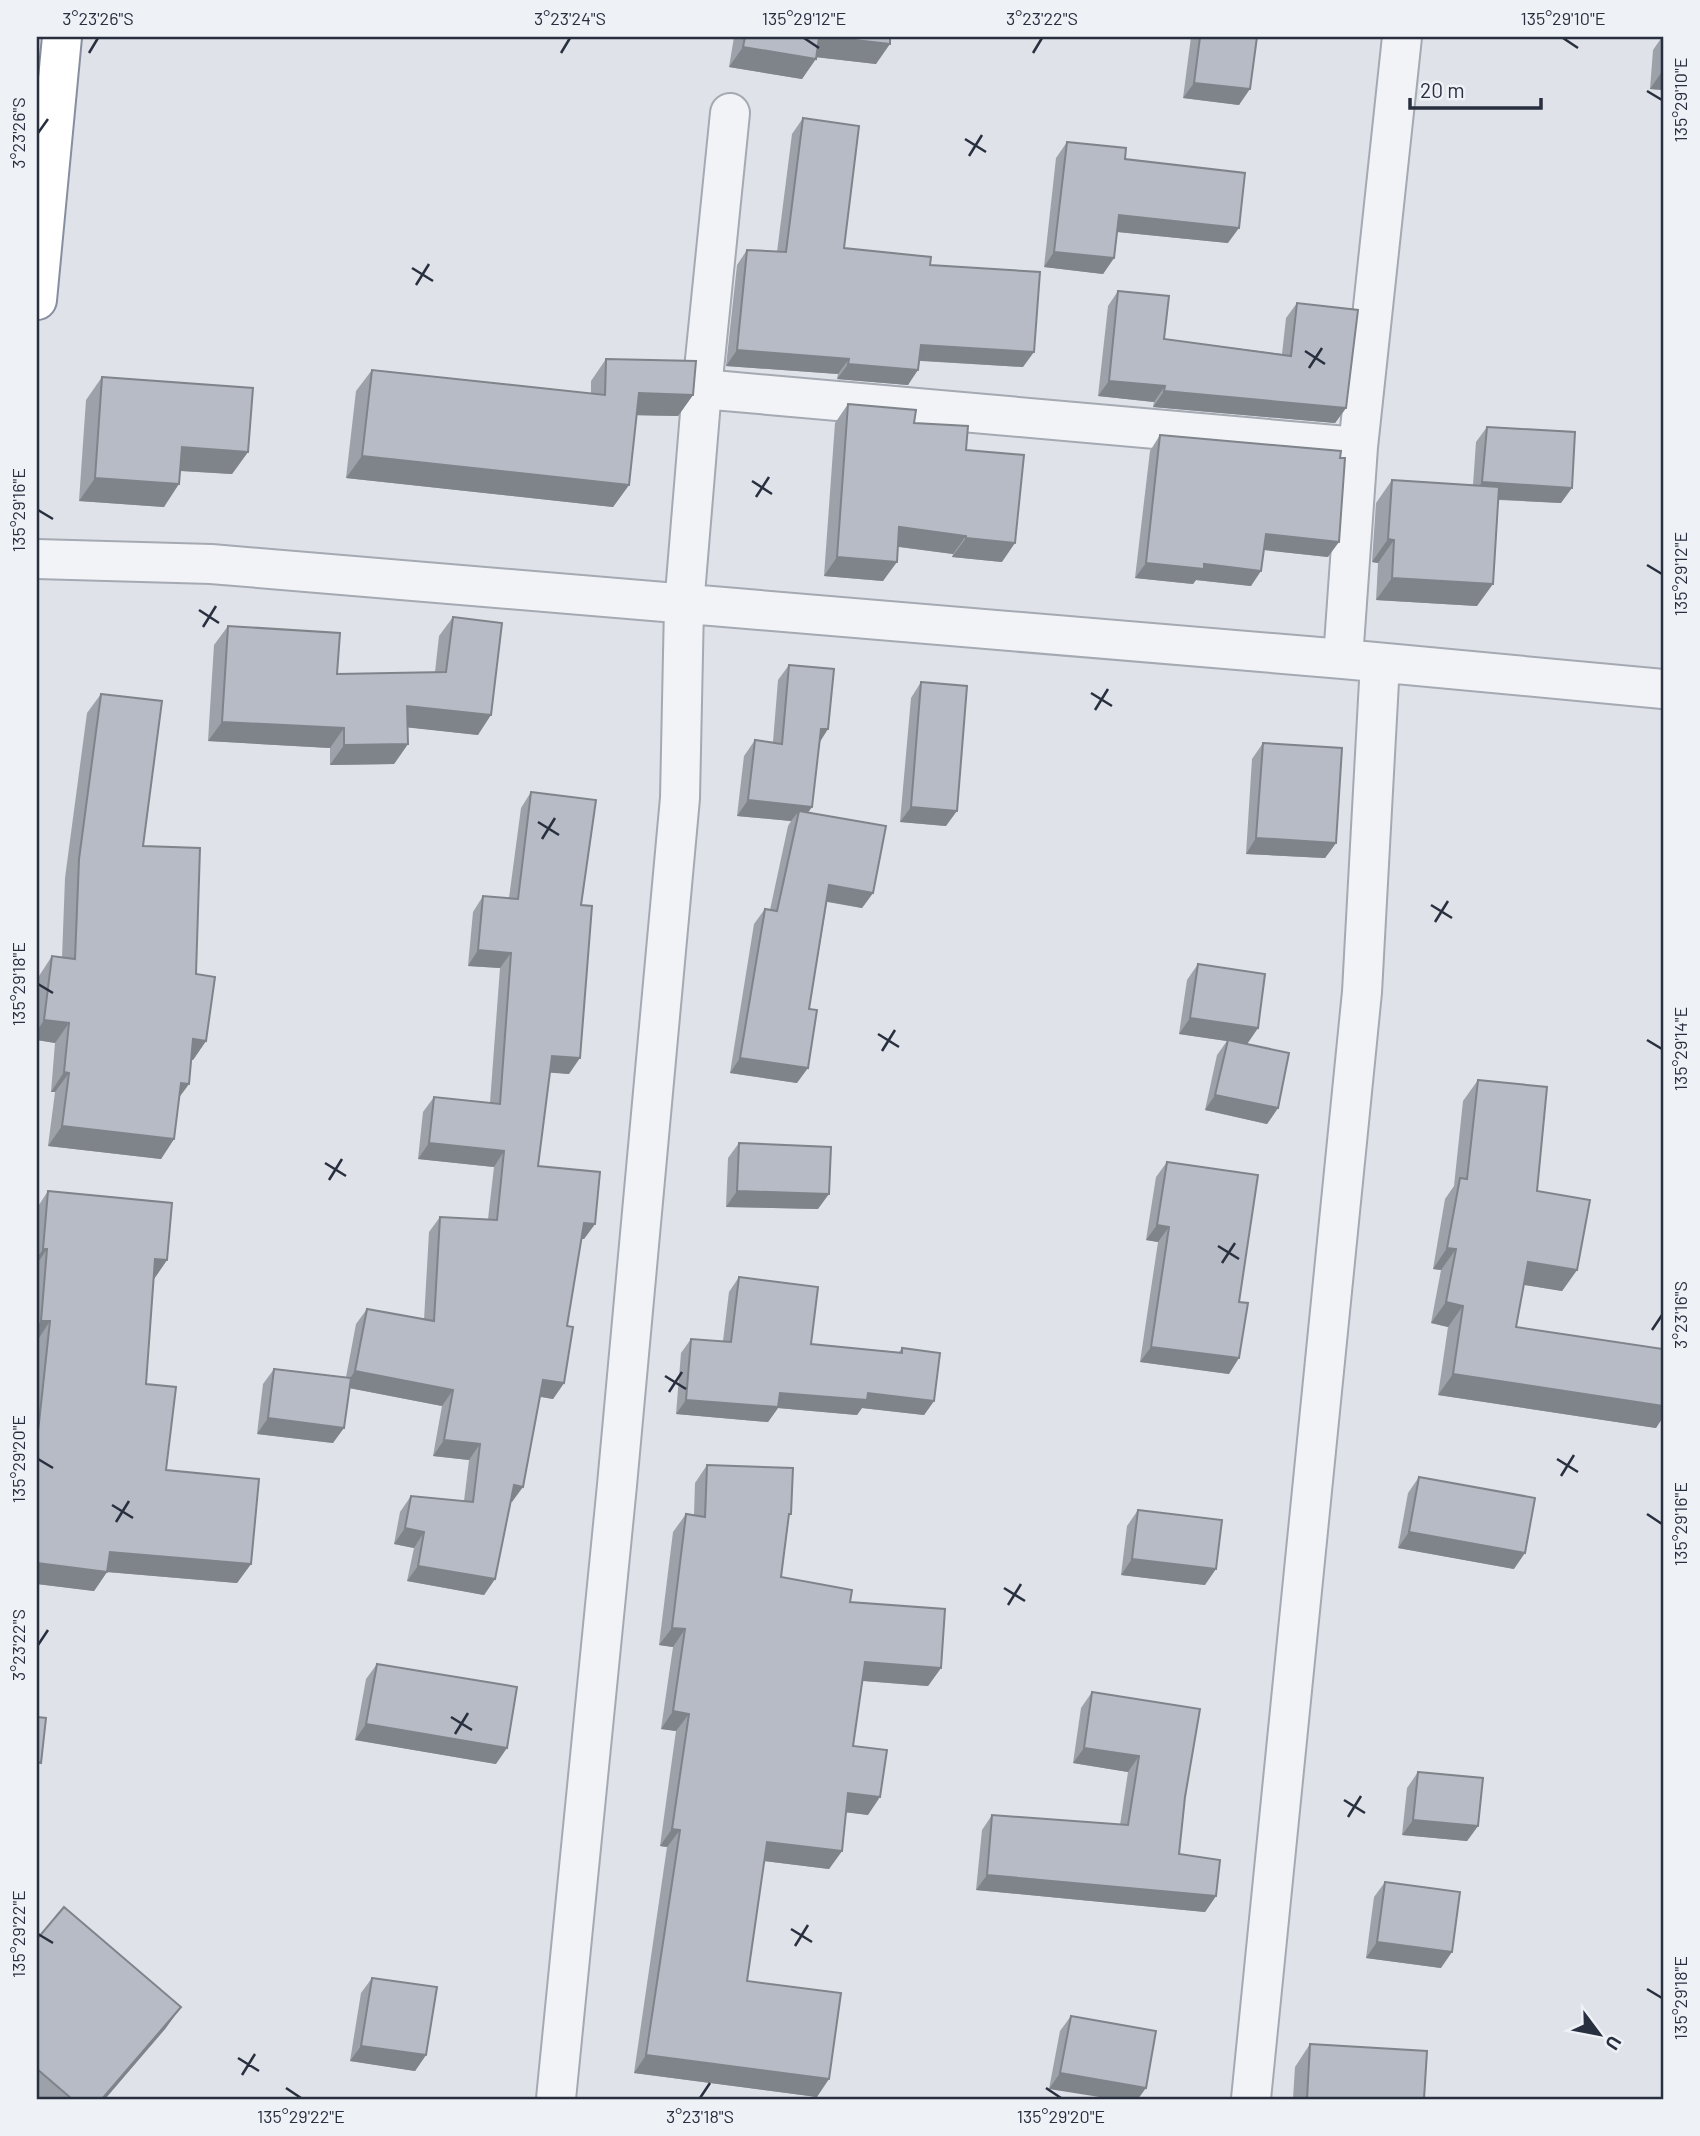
<svg xmlns="http://www.w3.org/2000/svg" width="1700" height="2136" viewBox="0 0 1700 2136" font-family="Barlow,sans-serif">
  <rect width="100%" height="100%" fill="#dfe2e8"/>
  <g fill="none" stroke-linecap="round" stroke-linejoin="round">
    <defs>
      <path id="minor" d="M702,389L1358,447
        M37,559L211,564L1343,659L1663,689
        M1343,659L1358,447L1402,37
        M556,2099L617,1485L680,798L684,606L702,389L730,113
        M1251,2099L1362,992L1380,663"/>
      <path id="highway" d="M37,300L62,37"/>
    </defs>
    <!-- minor casing -->
    <use href="#minor" stroke="#a4a9b2" stroke-width="42"/>
    <!-- highway casing -->
    <use href="#highway" stroke="#868e9f" stroke-width="42"/>
    <!-- minor -->
    <use href="#minor" stroke="#f2f3f6" stroke-width="38"/>
    <!-- highway -->
    <use href="#highway" stroke="#fff" stroke-width="38"/>
  </g>
  <!-- wall -->
  <path fill="#9da1a9" d="M734,37H890L876,64L816,57L802,79L729,67Z
    M1191,37H1257L1239,105L1183,98Z
    M1662,37H1663V90L1650,89L1653,50Z
    M803,118L844,248L930,265L1023,367L920,361L908,385L837,379L838,374L726,366L737,265L747,250L777,252L792,134Z
    M1067,142L1125,159L1228,243L1117,232L1114,258L1103,274L1044,267L1056,158Z
    M1118,291L1164,339L1282,354L1286,318L1297,303L1346,408L1335,423L1153,407L1154,402L1098,396L1108,306Z
    M606,359L693,395L678,416L636,415L629,485L613,507L346,478L356,391L372,370L591,394V381Z
    M102,377L248,452L232,474L180,471L164,507L79,501L86,400Z
    M848,404L914,423L966,450L1002,562L952,557L953,554L898,547L883,581L824,576L835,423Z
    M1487,427L1561,503L1498,500L1477,606L1376,600L1378,563L1372,562L1376,503L1392,480L1473,485L1476,442Z
    M1160,435L1328,557L1264,550L1251,586L1196,580L1193,584L1135,578L1150,451Z
    M453,617L478,735L407,727L408,744L394,764L330,765V748L208,741L214,645L228,626L337,674L435,672L439,636Z
    M789,665L820,741L812,807L808,812L873,893L862,908L827,902L797,1083L730,1073L754,924L765,909L770,910L788,826L791,821L737,816L744,756L755,740L773,742L778,680Z
    M921,682L946,826L900,822L911,698Z
    M101,694L143,846L196,974L206,1041L193,1060H191L189,1084L179,1097L174,1139L161,1159L48,1146L55,1092H51L55,1043L37,1040V992L39,976L52,956L62,958L65,878L87,713Z
    M1263,743L1336,843L1325,858L1246,854L1252,759Z
    M531,792L581,905L569,1074L550,1072L538,1166L595,1224L584,1239H581L567,1326L564,1383L553,1399L540,1397L512,1502H511L495,1579L484,1595L407,1581L414,1548L394,1544L400,1512L411,1496L464,1501L469,1460L433,1456L442,1406L349,1388L333,1443L257,1434L263,1384L274,1369L346,1377L356,1324L367,1309L424,1320L429,1232L440,1217L488,1219L494,1167L418,1159L423,1112L434,1097L490,1103L500,968L468,966L473,912L483,896L509,898L521,808Z
    M1198,964L1258,1028L1247,1044L1278,1108L1267,1124L1205,1110L1217,1055L1227,1041L1179,1034L1187,980Z
    M1478,1080L1537,1191L1577,1270L1562,1291L1524,1285L1516,1327L1663,1349V1417L1656,1428L1438,1395L1448,1327L1431,1323L1441,1270L1433,1269L1445,1199L1454,1186L1463,1101Z
    M739,1143L818,1209L726,1207L728,1158Z
    M1167,1162L1229,1374L1140,1362L1158,1242L1146,1240L1156,1177Z
    M48,1191L167,1260L154,1279L146,1384L166,1470L251,1564L237,1583L107,1572L94,1591L37,1584V1208Z
    M739,1277L811,1344L899,1352L902,1348L934,1401L924,1415L862,1408L857,1415L778,1408L768,1422L676,1414L681,1353L691,1339L723,1341L729,1292Z
    M707,1465L789,1518L781,1577L850,1602L941,1668L928,1686L862,1681L853,1746L868,1815L846,1812L842,1851L829,1869L764,1861L747,1981L817,2097L634,2073L667,1847L660,1846L676,1731L661,1729L673,1647L659,1645L673,1532L686,1514L694,1515L695,1483Z
    M1419,1477L1514,1569L1398,1548L1408,1493Z
    M1138,1510L1205,1585L1121,1575L1127,1526Z
    M377,1664L496,1764L355,1740L366,1679Z
    M1092,1692L1185,1797L1179,1854L1216,1896L1205,1912L976,1890L982,1830L992,1815L1120,1825L1128,1772L1073,1763L1081,1708Z
    M1418,1772L1478,1826L1467,1841L1402,1835L1407,1788Z
    M1385,1882L1441,1968L1366,1958L1374,1897Z
    M37,1939L181,2007L165,2029L105,2099H37Z
    M372,1978L426,2055L415,2071L350,2061L361,1993Z
    M1071,2016L1156,2031L1049,2089L1060,2031Z
    M1310,2044L1424,2099H1293L1295,2067Z"/>
  <!-- shaded-wall -->
  <path fill="#7f838a" d="M819,37H828L890,44L876,64L806,56Z
    M743,47L816,59L802,79L729,67Z
    M1663,70V90L1650,89Z
    M1194,83L1250,89L1239,105L1183,98Z
    M1119,215L1239,228L1228,243L1108,231Z
    M1054,252L1114,258L1103,274L1044,267Z
    M921,345L1034,352L1023,367L910,360Z
    M737,350L849,359L838,374L726,366Z
    M848,364L918,370L908,385L837,379Z
    M1109,381L1165,386L1154,402L1098,396Z
    M1164,391L1346,408L1335,423L1153,407Z
    M639,393L693,395L678,416L624,415Z
    M182,447L248,452L232,474L166,470Z
    M362,456L629,485L613,507L346,478Z
    M95,478L179,484L164,507L79,501Z
    M1482,482L1572,488L1561,503L1472,498Z
    M899,527L966,536L953,554L886,545Z
    M1266,534L1339,542L1328,557L1255,549Z
    M966,538L1015,543L1002,562L952,557Z
    M1388,539L1394,540L1378,563L1372,562Z
    M837,557L897,562L883,581L824,576Z
    M1146,563L1204,564L1261,571L1251,586L1196,580L1193,584L1135,578Z
    M1392,578L1493,584L1477,606L1376,600Z
    M407,706L491,715L478,735L394,726Z
    M222,722L344,728L330,748L208,741Z
    M821,729H828L818,745Z
    M408,744L394,764L330,765L344,745Z
    M748,800L812,807L801,822L799,811L791,821L737,816Z
    M911,807L957,811L946,826L900,822Z
    M1256,838L1336,843L1325,858L1246,854Z
    M829,885L873,893L862,908L819,900Z
    M478,950L511,953L500,968L468,966Z
    M1190,1018L1258,1028L1247,1044L1179,1034Z
    M44,1020L69,1023L55,1043L37,1040V1031Z
    M193,1039L206,1041L193,1060L180,1058Z
    M552,1056L580,1058L569,1074L541,1072Z
    M740,1058L808,1068L797,1083L730,1073Z
    M64,1072L69,1073L55,1092H51Z
    M181,1083L189,1084L175,1103Z
    M1215,1095L1278,1108L1267,1124L1205,1110Z
    M62,1126L174,1139L161,1159L48,1146Z
    M429,1143L504,1151L494,1167L418,1159Z
    M737,1191L829,1194L818,1209L726,1207Z
    M584,1223L595,1224L584,1239L573,1238Z
    M1157,1225L1169,1227L1158,1242L1146,1240Z
    M1447,1248L1456,1249L1441,1270L1433,1269Z
    M43,1249H47L37,1264V1258Z
    M155,1259L167,1260L154,1279Z
    M1528,1262L1577,1270L1562,1291L1513,1283Z
    M1446,1302L1463,1306L1448,1327L1431,1323Z
    M41,1321H50L37,1341V1326Z
    M1151,1347L1239,1358L1229,1374L1140,1362Z
    M355,1371L453,1390L442,1406L344,1387Z
    M1453,1374L1663,1406V1417L1656,1428L1438,1395Z
    M543,1380L564,1383L553,1399L532,1395Z
    M780,1393H868L934,1401L924,1415L862,1408L857,1415L778,1408L768,1422L676,1414L686,1400Z
    M268,1418L344,1428L333,1443L257,1434Z
    M444,1440L480,1444L469,1460L433,1456Z
    M514,1485L523,1487L512,1502L503,1501Z
    M405,1528L424,1532L414,1548L394,1544Z
    M1409,1532L1525,1553L1514,1569L1398,1548Z
    M110,1552L251,1564L237,1583L107,1572L94,1591L37,1584V1563Z
    M1132,1559L1216,1569L1205,1585L1121,1575Z
    M418,1566L495,1579L484,1595L407,1581Z
    M672,1628L685,1629L673,1647L659,1645Z
    M865,1662L941,1668L928,1686L852,1680Z
    M673,1711L689,1714L676,1731L661,1729Z
    M366,1724L507,1748L496,1764L355,1740Z
    M1084,1748L1139,1756L1128,1772L1073,1763Z
    M848,1793L880,1797L868,1815L835,1811Z
    M1413,1820L1478,1826L1467,1841L1402,1835Z
    M672,1829L680,1830L667,1847L660,1846Z
    M767,1842L842,1851L829,1869L755,1860Z
    M987,1875L1216,1896L1205,1912L976,1890Z
    M1377,1942L1452,1952L1441,1968L1366,1958Z
    M181,2007L165,2029L105,2099H102Z
    M361,2046L426,2055L415,2071L350,2061Z
    M646,2055L829,2079L817,2097L634,2073Z
    M1060,2073L1146,2088L1138,2099H1112L1049,2089Z"/>
  <!-- building -->
  <path fill="#b6bbc5" stroke="#7f838a" stroke-width="2" d="M745,37H819L816,59L743,47Z
    M828,37H890V44Z
    M1200,37H1257L1250,89L1194,83Z
    M803,118L859,126L844,248L931,257L930,265L1040,272L1034,352L921,345L918,370L848,364L849,359L737,350L747,250L786,252Z
    M1067,142L1126,148L1125,159L1245,173L1239,228L1119,215L1114,258L1054,252Z
    M1118,291L1169,296L1164,339L1291,356L1297,303L1358,310L1346,408L1164,391L1165,386L1109,381Z
    M606,359L696,361L693,395L639,393L629,485L362,456L372,370L605,395Z
    M102,377L253,388L248,452L182,447L179,484L95,478Z
    M848,404L916,410L914,423L968,426L966,450L1024,455L1015,543L966,538V536L899,527L897,562L837,557Z
    M1487,427L1575,432L1572,488L1482,482Z
    M1160,435L1341,451L1340,458H1345L1339,542L1266,534L1261,571L1204,564V569L1146,563Z
    M1392,480L1499,487L1493,584L1392,578L1394,540L1388,539Z
    M453,617L502,623L491,715L407,706L408,744L344,745V728L222,722L228,626L340,633L337,674L446,672Z
    M789,665L834,669L828,729H821L812,807L748,800L755,740L782,744Z
    M921,682L967,686L957,811L911,807Z
    M101,694L162,701L143,846L200,848L196,974L215,977L206,1041L193,1039L189,1084L181,1083L174,1139L62,1126L69,1073L64,1072L69,1023L44,1020L52,956L75,959L79,859Z
    M1263,743L1342,748L1336,843L1256,838Z
    M531,792L596,800L581,905L592,906L580,1058L552,1056L538,1166L600,1172L595,1224L584,1223L567,1326L573,1327L564,1383L543,1380L523,1487L514,1485L495,1579L418,1566L424,1532L405,1528L411,1496L473,1502L480,1444L444,1440L453,1390L355,1371L367,1309L434,1321L440,1217L497,1220L504,1151L429,1143L434,1097L500,1104L511,953L478,950L483,896L518,899Z
    M799,811L886,826L873,893L829,885L809,1009L817,1010L808,1068L740,1058L765,909L777,911Z
    M1198,964L1265,974L1258,1028L1190,1018Z
    M1228,1040L1289,1053L1278,1108L1215,1095Z
    M1478,1080L1547,1087L1537,1191L1590,1200L1577,1270L1528,1262L1516,1327L1663,1349V1406L1453,1374L1463,1306L1446,1302L1456,1249L1447,1248L1460,1178L1467,1179Z
    M739,1143L831,1147L829,1194L737,1191Z
    M1167,1162L1258,1175L1239,1302L1248,1303L1239,1358L1151,1347L1169,1227L1157,1225Z
    M48,1191L172,1203L167,1260L155,1259L146,1384L176,1387L166,1470L259,1479L251,1564L110,1552L107,1572L37,1563V1441L50,1321H41L47,1249H43Z
    M739,1277L818,1287L811,1344L902,1353V1348L940,1353L934,1401L868,1393L867,1400L780,1393L778,1407L686,1400L691,1339L731,1342Z
    M274,1369L351,1378L344,1428L268,1418Z
    M707,1465L793,1468L791,1514H789L781,1577L852,1590L850,1602L945,1609L941,1668L865,1662L853,1746L887,1750L880,1797L848,1793L842,1851L767,1842L747,1981L841,1993L829,2079L646,2055L680,1830L672,1829L689,1714L673,1711L685,1629L672,1628L686,1514L705,1517Z
    M1419,1477L1535,1498L1525,1553L1409,1532Z
    M1138,1510L1222,1520L1216,1569L1132,1559Z
    M377,1664L517,1687L507,1748L366,1724Z
    M1092,1692L1200,1709L1185,1797L1179,1854L1220,1860L1216,1896L987,1875L992,1815L1128,1825L1139,1756L1084,1748Z
    M37,1717L46,1718L41,1763L37,1762Z
    M1418,1772L1483,1778L1478,1826L1413,1820Z
    M1385,1882L1460,1892L1452,1952L1377,1942Z
    M64,1907L181,2007L102,2099H72L37,2069V1939Z
    M372,1978L437,1987L426,2055L361,2046Z
    M1071,2016L1156,2031L1146,2088L1060,2073Z
    M1310,2044L1427,2051L1424,2099H1307Z"/>
  <!-- ticks -->
  <path fill="none" stroke="#282f3f" stroke-width="2.5" d="M804,38L819,48M1563,38L1578,48M89,53L98,38M561,53L570,38M1033,53L1042,38M1647,91L1662,100M38,133L48,119M965,139L986,152M969,156L982,135M412,268L433,281M416,285L429,264M1305,351L1325,364M1309,368L1322,348M752,481L772,494M756,497L769,477M38,510L53,519M1647,565L1662,574M199,610L219,623M203,627L216,606M1091,693L1112,706M1095,710L1108,689M538,822L559,835M542,839L555,818M1431,905L1452,918M1435,922L1448,901M38,984L53,993M878,1034L899,1047M1647,1040L1662,1049M882,1051L895,1030M325,1163L346,1176M329,1180L342,1159M1218,1246L1239,1259M1222,1263L1235,1243M1652,1330L1662,1315M665,1376L686,1389M669,1392L682,1372M38,1459L53,1468M1557,1459L1578,1472M1561,1476L1574,1455M112,1505L133,1518M1647,1514L1662,1524M116,1522L129,1501M1004,1588L1025,1601M1008,1605L1021,1584M38,1645L48,1630M451,1717L472,1730M455,1734L468,1713M1344,1800L1365,1813M1348,1817L1361,1796M791,1929L812,1942M38,1934L53,1943M795,1946L808,1925M1647,1989L1662,1998M238,2058L259,2071M242,2075L255,2054M286,2088L301,2098M1046,2088L1061,2098M700,2098L710,2083"/>
  <!-- border -->
  <rect width="1700" height="2136" fill="none" stroke="#eef1f6" stroke-width="77"/>
  <!-- north arrow -->
  <g transform="translate(1599 2034) rotate(122)" stroke="#eef1f6" stroke-width="5" paint-order="stroke">
  <path d="M0-5L12 26L0 18L-12 26Z" fill="#282f3f"/>
  <text y="-10" font-size="19" font-weight="bold" text-anchor="middle" fill="#282f3f">U</text>
  </g>
  <!-- scale -->
  <path d="M1410 98v10h131v-10" fill="none" stroke="#282f3f" stroke-width="3.5"/>
  <text x="1420" y="98" font-size="21" fill="#282f3f" stroke="#eef1f6" stroke-width="5" paint-order="stroke">20 m</text>
  <rect x="38" y="38" width="1624" height="2060" fill="none" stroke="#282f3f" stroke-width="2.5"/>
  <g font-size="18" text-anchor="middle" fill="#282f3f">
    <text x="98" y="25">3°23'26"S</text>
    <text x="570" y="25">3°23'24"S</text>
    <text x="804" y="25">135°29'12"E</text>
    <text x="1042" y="25">3°23'22"S</text>
    <text x="1563" y="25">135°29'10"E</text>
    <text transform="translate(1681 100) rotate(-90)" y="6">135°29'10"E</text>
    <text transform="translate(19 133) rotate(-90)" y="6">3°23'26"S</text>
    <text transform="translate(19 510) rotate(-90)" y="6">135°29'16"E</text>
    <text transform="translate(1681 574) rotate(-90)" y="6">135°29'12"E</text>
    <text transform="translate(19 984) rotate(-90)" y="6">135°29'18"E</text>
    <text transform="translate(1681 1049) rotate(-90)" y="6">135°29'14"E</text>
    <text transform="translate(1681 1315) rotate(-90)" y="6">3°23'16"S</text>
    <text transform="translate(19 1459) rotate(-90)" y="6">135°29'20"E</text>
    <text transform="translate(1681 1524) rotate(-90)" y="6">135°29'16"E</text>
    <text transform="translate(19 1645) rotate(-90)" y="6">3°23'22"S</text>
    <text transform="translate(19 1934) rotate(-90)" y="6">135°29'22"E</text>
    <text transform="translate(1681 1998) rotate(-90)" y="6">135°29'18"E</text>
    <text x="301" y="2123">135°29'22"E</text>
    <text x="700" y="2123">3°23'18"S</text>
    <text x="1061" y="2123">135°29'20"E</text>
  </g>
</svg>
